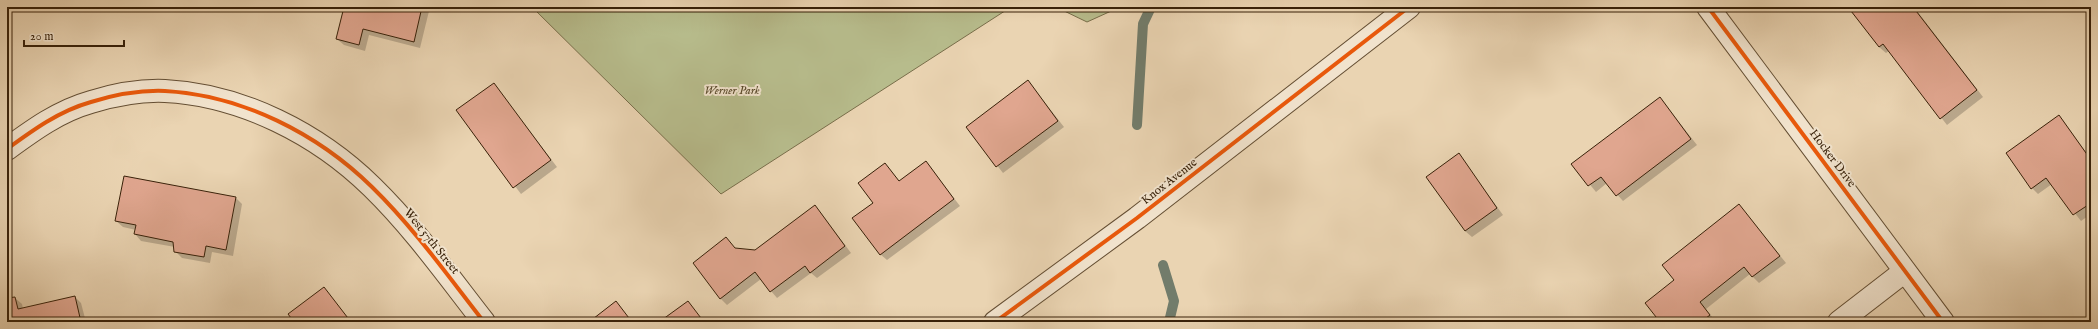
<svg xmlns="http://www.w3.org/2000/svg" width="2098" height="329" viewBox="0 0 2098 329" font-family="'IM FELL English',serif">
  <rect width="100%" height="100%" fill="#ead4b2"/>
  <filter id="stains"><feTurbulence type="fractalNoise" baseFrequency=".005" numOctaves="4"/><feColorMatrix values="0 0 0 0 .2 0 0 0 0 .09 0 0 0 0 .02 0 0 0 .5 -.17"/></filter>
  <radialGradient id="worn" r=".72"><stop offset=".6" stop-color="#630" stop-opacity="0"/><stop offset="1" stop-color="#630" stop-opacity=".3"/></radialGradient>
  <!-- green -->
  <path fill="#b7bc8c" stroke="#786e4a" d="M532,7H1011L721,194Z
    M1056,7H1120L1087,22Z"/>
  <!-- shadow -->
  <path fill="#0003" d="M34,7H63L39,12Z
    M345,7H430L420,48L369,35L365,51L344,45L337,39Z
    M1857,7H1914L1983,97L1947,125L1889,51L1886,53L1879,47Z
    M1028,81L1064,127L1003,173L967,127Z
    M494,84L557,167L521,194L458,111Z
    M1660,98L1697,145L1623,201L1607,183L1596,192L1573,164Z
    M2059,116L2091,159V214L2081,221L2052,184L2038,194L2032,188Z
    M1459,155L1503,215L1472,237L1465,231Z
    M926,162L960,206L887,260L880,254L885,164L900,182Z
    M235,197L242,204L233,256L212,252L210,263L182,258L175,251V247L141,241L135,234L136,230L123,227L116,221Z
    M1739,205L1786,263L1759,283L1750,274L1706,309L1716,322H1661L1675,280Z
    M821,213L851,253L817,278L811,273L777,298L761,279L727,305L720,298L736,250L755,251Z
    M324,289L351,322H295Z
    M75,297L81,303L86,322H7V300L15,298L22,304L23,309Z"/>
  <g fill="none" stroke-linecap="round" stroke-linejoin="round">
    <!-- stream -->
    <path stroke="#727c6b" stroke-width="10" d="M1137,125L1143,24L1151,7
      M1163,265L1174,301L1169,322"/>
  </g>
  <!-- building -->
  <path fill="#e0a68f" stroke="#382109" d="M344,7H422L414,42L363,29L359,45L336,39Z
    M1856,7H1913L1977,90L1940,119L1883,44L1879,47L1851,11Z
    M1028,80L1058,121L996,167L966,127Z
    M494,83L551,160L513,188L456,110Z
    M1660,97L1691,139L1616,196L1601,177L1588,186L1571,164Z
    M2059,115L2091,160V203L2073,215L2046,178L2031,189L2006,153Z
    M1459,153L1497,208L1465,231L1426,177Z
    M926,161L954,199L880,255L852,218L873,203L858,183L885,163L899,181Z
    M124,176L236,197L226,250L206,246L204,257L174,252L173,242L134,234L136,225L115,221Z
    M1739,204L1780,256L1752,277L1744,267L1700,302L1710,315L1701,322H1660L1645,303L1674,280L1662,265Z
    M815,205L845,246L810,273L805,266L770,292L755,272L720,299L693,263L726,237L735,248L755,250Z
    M324,287L351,322H294L288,314Z
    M75,296L81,322H7V298L15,297L18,309Z
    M616,301L632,322H589Z
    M688,301L704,322H659Z"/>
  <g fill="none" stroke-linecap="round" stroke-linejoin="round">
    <defs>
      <path id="minor" d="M1708,7L1943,322
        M7,149C33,130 59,111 91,102C114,95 141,90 165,91C242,95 318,134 372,187C414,228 448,276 484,322
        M995,322L1137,218L1409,7
        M1839,322L1905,271"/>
    </defs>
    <!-- minor casing -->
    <use href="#minor" stroke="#644e33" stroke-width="24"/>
    <!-- minor -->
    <use href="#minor" stroke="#f1e3cd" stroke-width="22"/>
    <defs>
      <path id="cycleway" d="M1708,7L1943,322
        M7,149C33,130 59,111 91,102C114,95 141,90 165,91C242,95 318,134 372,187C414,228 448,276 484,322
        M995,322L1137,218L1409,7"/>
    </defs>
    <!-- cycleway casing -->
    <use href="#cycleway" stroke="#f1e3cd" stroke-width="6"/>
    <!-- cycleway -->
    <use href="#cycleway" stroke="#e8590c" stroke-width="4"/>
  </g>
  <g text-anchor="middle" stroke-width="4" stroke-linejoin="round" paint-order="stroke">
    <!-- park labels -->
    <g font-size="12" font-style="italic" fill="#58482a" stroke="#f1e3cd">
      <text x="732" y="94">Werner Park</text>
    </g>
    <!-- street labels -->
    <g font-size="12" fill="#382109" stroke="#f1e3cd">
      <text transform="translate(1833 158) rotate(53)" y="4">Hocker Drive</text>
      <text transform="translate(1169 181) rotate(-38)" y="4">Knox Avenue</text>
      <text transform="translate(432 241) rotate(51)" y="4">West 57th Street</text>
    </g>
  </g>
  <!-- margin -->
  <rect width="2098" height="329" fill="none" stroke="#ead4b2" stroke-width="24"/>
  <rect x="8" y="8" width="2082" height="313" fill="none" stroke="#382109" stroke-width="2"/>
  <rect x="12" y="12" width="2074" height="305" fill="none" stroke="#382109"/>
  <!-- scale -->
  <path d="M24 40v6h100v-6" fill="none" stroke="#382109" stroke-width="2"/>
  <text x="30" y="40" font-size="12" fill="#382109" stroke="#f1e3cd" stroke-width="3" paint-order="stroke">20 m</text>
  <rect width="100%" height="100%" filter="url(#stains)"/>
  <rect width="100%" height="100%" fill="url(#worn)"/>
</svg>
